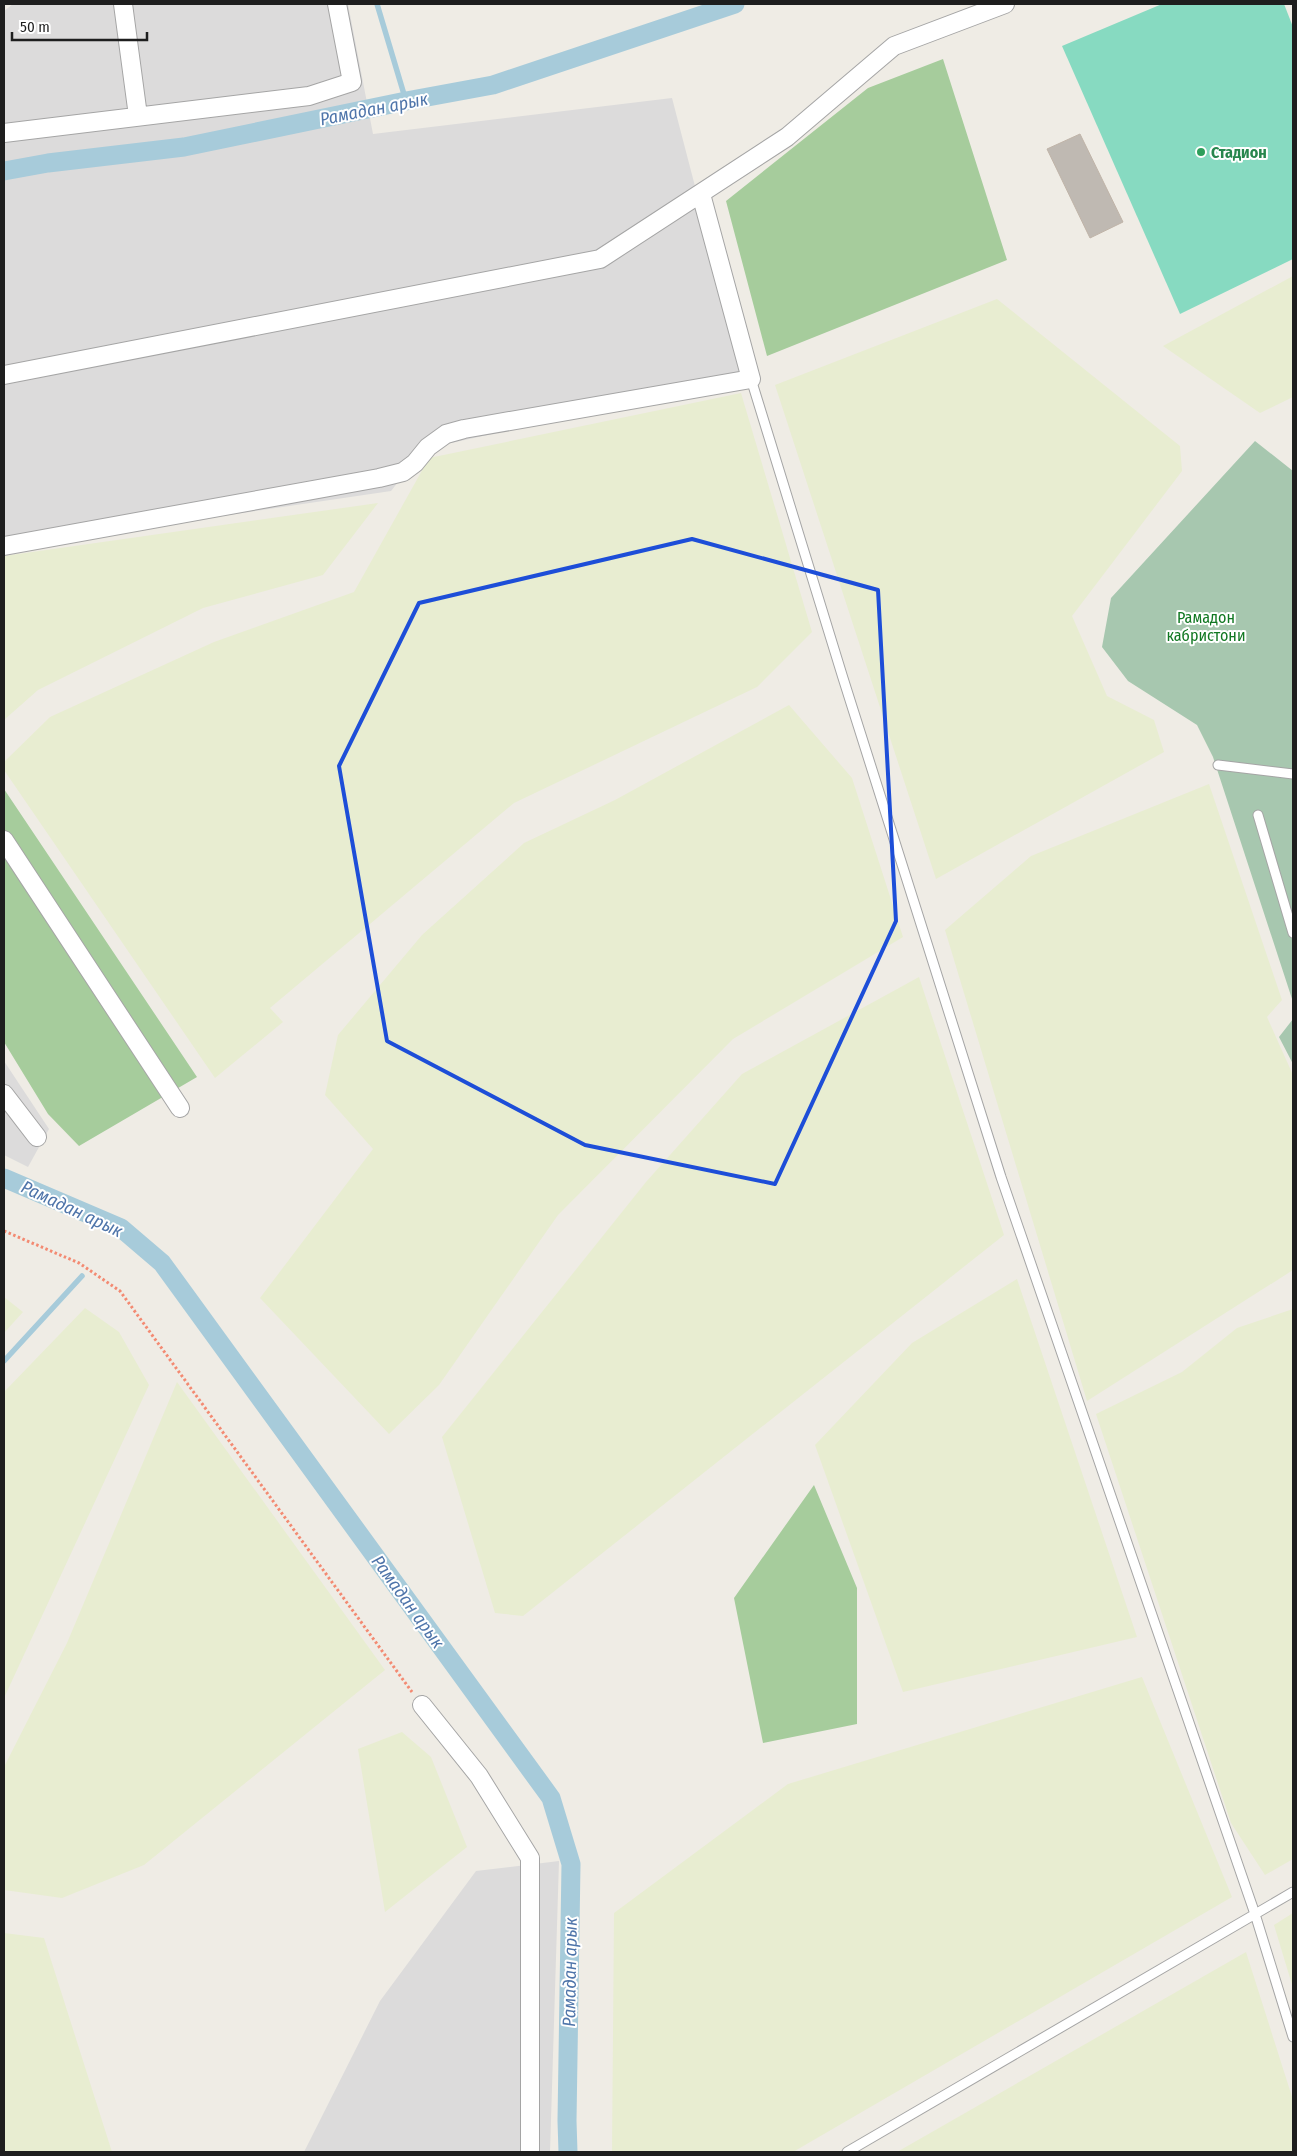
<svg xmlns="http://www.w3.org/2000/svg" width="1297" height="2156" viewBox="0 0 1297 2156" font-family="'Fira Sans Condensed',sans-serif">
  <rect width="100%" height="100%" fill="#efece5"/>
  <!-- residential -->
  <path fill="#dcdbdb" d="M13,4H348L373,134L672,98L745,378L424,449L391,491L4,548V11Z
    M4,1061L49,1129L28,1167L4,1155Z
    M559,1861L550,2152H304L380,2001L476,1871Z"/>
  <!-- farmland -->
  <path fill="#e8edd1" d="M1293,276V397L1260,413L1163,346Z
    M997,299L1180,446L1182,471L1072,616L1107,696L1154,720L1164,752L936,879L775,385Z
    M741,393L812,632L757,687L514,803L270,1008L283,1022L215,1078L4,770V762L50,717L214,642L354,592L429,458Z
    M378,503L323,575L203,608L38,690L4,720V556Z
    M789,705L852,778L903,937L733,1039L558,1215L439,1385L389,1434L260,1298L373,1149L325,1095L338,1035L422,935L524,843L615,800Z
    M1209,784L1282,1000L1267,1017L1293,1075V1270L1087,1401L945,930L1031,856Z
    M919,977L1004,1235L523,1616L495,1613L442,1437L646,1182L742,1074Z
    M1017,1279L1137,1637L903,1692L815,1445L912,1343Z
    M4,1297L23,1312L4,1333Z
    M85,1308L119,1332L149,1385L4,1698V1392Z
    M1293,1309V1859L1265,1875L1231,1823L1096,1414L1182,1372L1237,1328Z
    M177,1382L385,1670L144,1865L62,1898L4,1890V1767L67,1643Z
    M1142,1677L1232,1897L793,2152H612L614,1913L788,1784Z
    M402,1732L431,1757L467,1847L385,1912L358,1749Z
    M1293,1913V1988L1274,1925Z
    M4,1933L44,1938L112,2152H4Z
    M1246,1952L1293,2100V2152H897Z"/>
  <!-- forest -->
  <path fill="#a6cc9c" d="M943,59L1007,260L767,356L726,201L868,88Z
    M4,789L197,1077L79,1146L48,1114L4,1042Z
    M814,1485L857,1588V1724L763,1743L734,1598Z"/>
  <!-- cemetery -->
  <path fill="#a7c7af" d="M1255,441L1293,471V1002L1213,757L1197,725L1128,681L1102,647L1111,598Z
    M1293,1019V1064L1279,1037Z"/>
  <!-- pitch -->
  <path fill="#87dac1" d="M1162,4H1284L1293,27V259L1180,314L1062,46Z"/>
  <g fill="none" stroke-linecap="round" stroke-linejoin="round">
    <!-- stream -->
    <path stroke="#a7cbda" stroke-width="5.5" d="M377,4L406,101
      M4,1361L82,1276"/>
    <!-- canal -->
    <path stroke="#a7cbda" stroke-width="19" d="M4,171L48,163L184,147L406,101L493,85L735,4
      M4,1178L121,1228L162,1263L551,1798L571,1864L567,2121L568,2152"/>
  </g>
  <!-- building -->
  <path fill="#bfb9b2" stroke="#c0b4a8" d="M1080,134L1123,222L1090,238L1047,149Z"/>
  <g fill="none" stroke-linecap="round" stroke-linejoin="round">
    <defs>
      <path id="lane" d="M751,379L843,678L1001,1177L1255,1914L1293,2037
        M1218,765L1293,774
        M1258,815L1293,933
        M847,2152L1293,1892"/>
      <path id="street" d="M123,4L138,116
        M4,133L309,96L352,82L337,4
        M4,375L600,259L787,137L894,46L1005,4
        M4,546L379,478L403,472L415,463L428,447L446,434L464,429L751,379L701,194
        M4,840L180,1108
        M4,1094L37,1137
        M422,1705L479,1776L530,1858V2152"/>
    </defs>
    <!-- lane casing -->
    <use href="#lane" stroke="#a5a5a5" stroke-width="11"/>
    <!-- street casing -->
    <use href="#street" stroke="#a5a5a5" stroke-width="20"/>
    <!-- path -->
    <path stroke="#f38a72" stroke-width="3" stroke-dasharray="2.5 2.5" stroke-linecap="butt" d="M4,1231L79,1263L120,1291L412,1692"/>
    <!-- lane -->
    <use href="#lane" stroke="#fff" stroke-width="9"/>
    <!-- street -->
    <use href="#street" stroke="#fff" stroke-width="18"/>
  </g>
  <!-- marked area -->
  <path fill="none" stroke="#1d4ed8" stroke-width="4" stroke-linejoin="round" d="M692,539L878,590L896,921L775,1184L585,1145L387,1041L339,766L419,603Z"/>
  <!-- markers -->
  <circle fill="#2e9e5b" stroke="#fff" stroke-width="2" cx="1201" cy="152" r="5"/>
  <g text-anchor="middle" stroke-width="4" stroke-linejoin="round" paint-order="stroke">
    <!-- leisure labels -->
    <g font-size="16" font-weight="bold" fill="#27864d" stroke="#fff" text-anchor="start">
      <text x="1211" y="158">Стадион</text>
    </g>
    <!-- park labels -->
    <g font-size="16" fill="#117822" stroke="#fff">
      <text x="1206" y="623">Рамадон<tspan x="1206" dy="18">кабристони</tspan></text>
    </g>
    <!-- water labels -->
    <g font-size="18" font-style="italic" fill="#4f75aa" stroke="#fff">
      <text transform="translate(374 109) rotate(-11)" y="6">Рамадан арык</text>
      <text transform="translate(72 1209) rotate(25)" y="6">Рамадан арык</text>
      <text transform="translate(408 1602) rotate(54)" y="6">Рамадан арык</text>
      <text transform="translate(570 1972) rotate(-89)" y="6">Рамадан арык</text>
    </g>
  </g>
  <!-- border -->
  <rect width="1297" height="2156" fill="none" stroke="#1e1e1e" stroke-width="10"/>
  <!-- scale -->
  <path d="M12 32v8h135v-8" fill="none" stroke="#1e1e1e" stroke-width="2.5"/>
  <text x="20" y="32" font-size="15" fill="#1e1e1e" stroke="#ffffff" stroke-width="4" paint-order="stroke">50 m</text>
</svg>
